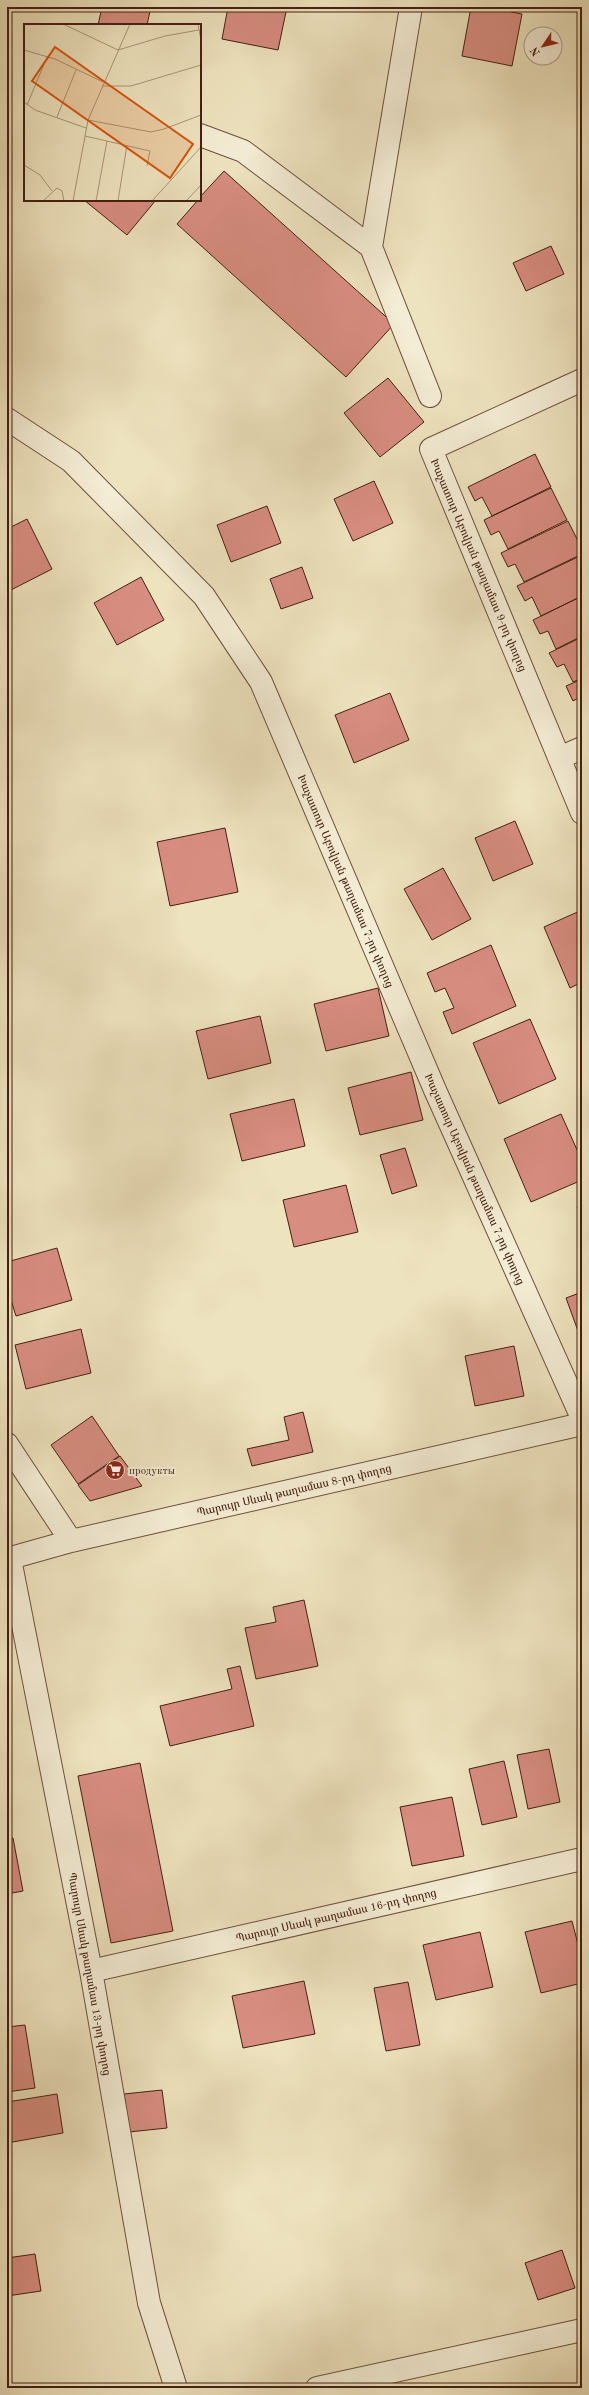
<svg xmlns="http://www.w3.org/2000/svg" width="589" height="2395" viewBox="0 0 589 2395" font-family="'Old Standard TT','Noto Serif Armenian',serif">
  <rect width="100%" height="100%" fill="#eee3bf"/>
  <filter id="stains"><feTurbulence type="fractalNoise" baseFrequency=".005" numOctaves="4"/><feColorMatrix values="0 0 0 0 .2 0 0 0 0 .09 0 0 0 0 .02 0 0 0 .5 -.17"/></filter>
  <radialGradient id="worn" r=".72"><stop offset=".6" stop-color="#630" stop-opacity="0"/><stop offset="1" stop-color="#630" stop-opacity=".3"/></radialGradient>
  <!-- building -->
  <path fill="#d88d81" stroke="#442011" d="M102,7H131L150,11L147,25H98Z
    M228,7H287L278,50L222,39Z
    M471,7H486L522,14L512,66L462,56Z
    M224,171L394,324L346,377L177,224L198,200H200V197Z
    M84,200H156L127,235Z
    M551,246L564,274L526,291L513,263Z
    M388,378L424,422L380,457L344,413Z
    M535,454L551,487L492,516L482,497L475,501L468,487Z
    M374,481L393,523L353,541L334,499Z
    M551,488L567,520L508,549L499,531L491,535L484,520Z
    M267,506L281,543L231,562L217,525Z
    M27,519L52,569L7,592V529Z
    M568,521L582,549V554L524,582L515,564L508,567L501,553Z
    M582,555V596L541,616L532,597L525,601L517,586Z
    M302,567L313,598L281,609L270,579Z
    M141,577L164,620L117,645L94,603Z
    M582,596V636L556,649L548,631L540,634L533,620Z
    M582,637V678L573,682L564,664L557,667L549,653Z
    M582,679V700L580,697L573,701L566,686Z
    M390,693L409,740L354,763L335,715Z
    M515,821L533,864L493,881L475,838Z
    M225,828L238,892L170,906L157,842Z
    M443,868L471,919L432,940L404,889Z
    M582,910V982L570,988L544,927Z
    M491,945L516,1006L452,1034L443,1012L454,1008L445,988L435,992L427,973Z
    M378,988L389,1036L326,1051L314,1004Z
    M260,1016L271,1063L208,1079L196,1031Z
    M530,1019L556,1079L499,1104L473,1043Z
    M411,1072L423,1120L360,1135L348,1088Z
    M294,1099L305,1146L242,1161L230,1114Z
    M561,1114L582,1161V1180L531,1202L504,1139Z
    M405,1148L417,1186L392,1194L380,1155Z
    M346,1185L358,1232L294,1247L283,1200Z
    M582,1205V1218L577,1207Z
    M57,1248L72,1300L16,1316L7,1287V1262Z
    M582,1292V1342L566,1298Z
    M81,1329L91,1373L26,1389L15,1345Z
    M514,1346L524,1396L475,1406L465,1356Z
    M303,1412L313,1452L252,1466L247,1449L289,1440L284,1417Z
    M92,1416L119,1456L78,1484L51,1445Z
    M120,1456L142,1486L90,1501L78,1485Z
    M304,1600L318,1666L256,1679L245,1628L276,1622L273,1607Z
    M240,1666L254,1726L170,1746L160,1706L232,1689L227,1669Z
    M549,1749L560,1802L528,1809L517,1755Z
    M504,1761L517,1817L482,1825L469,1769Z
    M140,1763L173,1931L111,1943L78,1776Z
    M452,1797L464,1856L412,1866L400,1807Z
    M13,1838L23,1891L7,1894V1839Z
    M572,1921L582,1960V1983L541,1993L525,1932Z
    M480,1932L493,1987L436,2000L423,1945Z
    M304,1981L315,2034L243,2048L232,1996Z
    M408,1982L420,2045L386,2051L374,1988Z
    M25,2025L35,2088L7,2092V2027Z
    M162,2090L167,2128L129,2132L124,2094Z
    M57,2094L63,2133L7,2143V2102Z
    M562,2250L575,2288L538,2300L525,2263Z
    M35,2254L41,2291L7,2296V2258Z"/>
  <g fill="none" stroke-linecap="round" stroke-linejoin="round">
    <defs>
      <path id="minor" d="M200,135L243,151L371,247L411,7
        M371,247L430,396
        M582,380L431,449L582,813
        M7,419L71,461L204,596L261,682L435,1090L582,1418
        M559,758L582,748
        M7,1444L71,1541
        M7,1559L71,1541L582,1424
        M10,1559L91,1971L149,2303L176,2388
        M91,1971L582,1859
        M317,2388L582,2330"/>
    </defs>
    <!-- minor casing -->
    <use href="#minor" stroke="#6e513c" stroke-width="24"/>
    <!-- minor -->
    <use href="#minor" stroke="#f4edd5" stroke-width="22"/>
  </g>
  <!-- icons -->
  <defs>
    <symbol id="supermarket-disc" viewBox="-11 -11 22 22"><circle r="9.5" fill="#8f2418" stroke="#f4edd5"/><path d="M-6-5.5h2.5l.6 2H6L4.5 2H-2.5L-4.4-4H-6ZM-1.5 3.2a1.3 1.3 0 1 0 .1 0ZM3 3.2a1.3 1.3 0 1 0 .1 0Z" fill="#fff"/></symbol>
  </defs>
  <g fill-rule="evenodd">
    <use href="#supermarket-disc" x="104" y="1459" width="22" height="22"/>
  </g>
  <g text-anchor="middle" stroke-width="4" stroke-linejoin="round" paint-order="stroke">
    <!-- street labels -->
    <g font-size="11" fill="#442011" stroke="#f4edd5">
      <text transform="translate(479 565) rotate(67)" y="4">Խաչատուր Աբովյան թաղամաս 9-րդ փողոց</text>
      <text transform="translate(346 881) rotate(67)" y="4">Խաչատուր Աբովյան թաղամաս 7-րդ փողոց</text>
      <text transform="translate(475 1179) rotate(66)" y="4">Խաչատուր Աբովյան թաղամաս 7-րդ փողոց</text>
      <text transform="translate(294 1490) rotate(-13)" y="4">Պարույր Սևակ թաղամաս 8-րդ փողոց</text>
      <text transform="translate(336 1915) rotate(-13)" y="4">Պարույր Սևակ թաղամաս 16-րդ փողոց</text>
      <text transform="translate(90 1974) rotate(80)" y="4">Պարույր Սևակ թաղամաս 13-րդ փողոց</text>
    </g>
    <!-- poi labels -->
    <g font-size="11" fill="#442011" stroke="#f4edd5" text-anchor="start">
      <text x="129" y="1474">продукты</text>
    </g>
  </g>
  <!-- overview -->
  <g transform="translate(24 24)">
    <rect width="177" height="177" fill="#eee3bf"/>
    <path fill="none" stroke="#aa9579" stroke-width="1" d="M39,0L94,26L141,12L175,6M174,0L177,16M0,26L31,35L79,58M78,62H107L177,41M0,78L11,86L62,104M3,81L23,33M33,93L52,46M64,96L127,108L140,105L177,91M61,112L126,127L123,142M0,141L16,151L28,167M19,177L33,164L38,167L40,177M49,177L64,96L106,0M72,177L83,117M94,177L103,121M128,177L177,123M162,177L177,161"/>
    <path fill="#d8530c" fill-opacity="0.15" stroke="#d8530c" stroke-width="2" d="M31,23L169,120L146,154L8,57Z"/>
    <rect width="177" height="177" fill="none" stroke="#442011" stroke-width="2"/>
  </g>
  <!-- margin -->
  <rect width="589" height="2395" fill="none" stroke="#eee3bf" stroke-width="24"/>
  <rect x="8" y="8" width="573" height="2379" fill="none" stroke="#442011" stroke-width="2"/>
  <rect x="12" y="12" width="565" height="2371" fill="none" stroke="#442011"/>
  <!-- north arrow -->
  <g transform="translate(543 46) rotate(235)"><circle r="19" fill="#f4edd5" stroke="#ae9b87"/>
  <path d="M0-3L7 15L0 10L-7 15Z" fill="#8f2418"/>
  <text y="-6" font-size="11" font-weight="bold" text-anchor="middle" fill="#442011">N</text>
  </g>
  <rect width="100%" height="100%" filter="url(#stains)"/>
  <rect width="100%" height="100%" fill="url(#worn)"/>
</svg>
